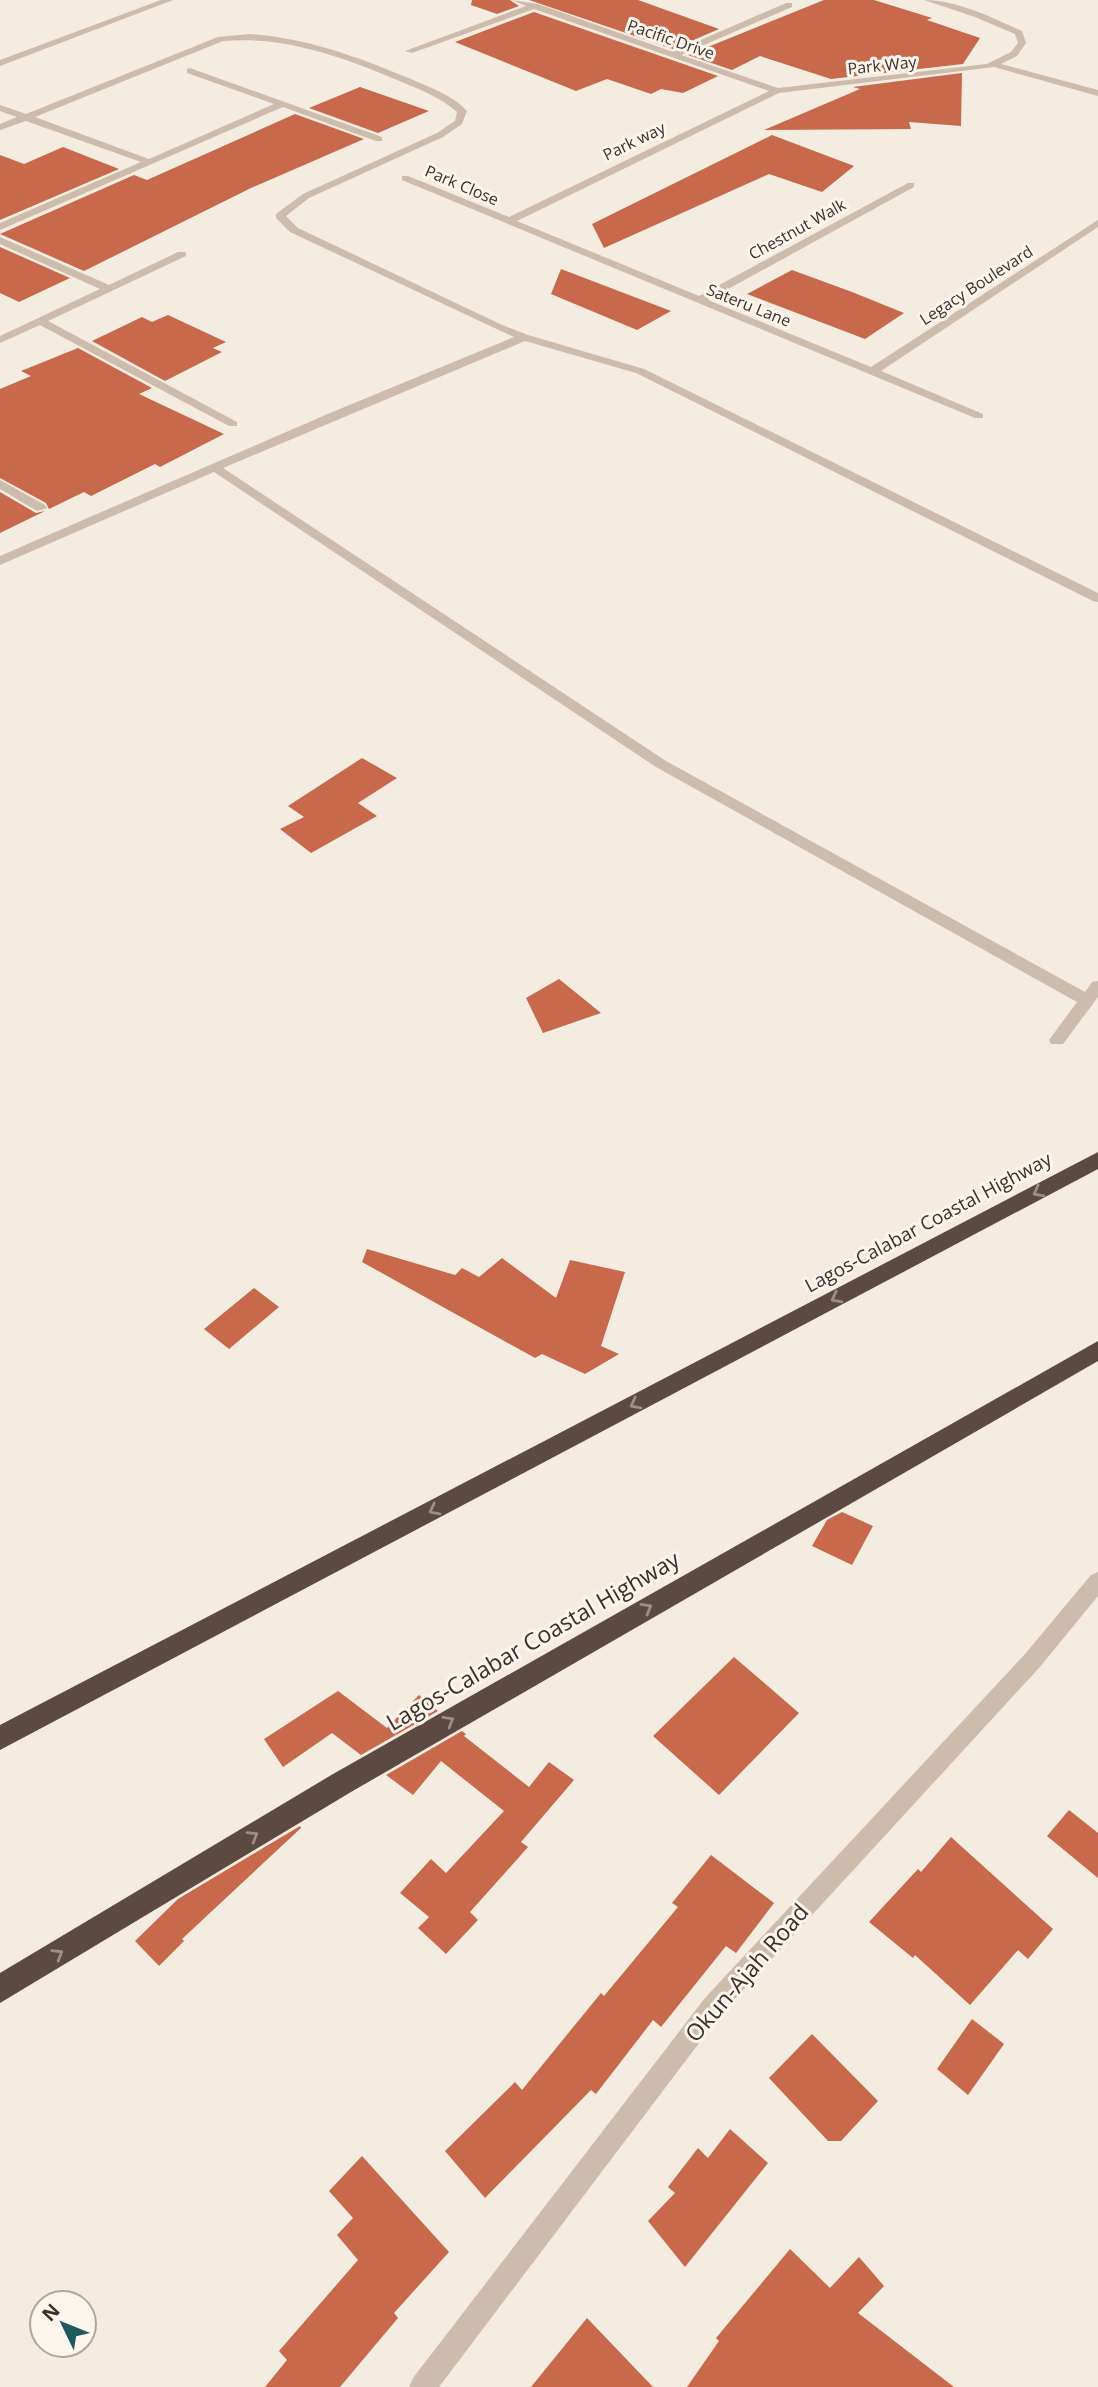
<svg xmlns="http://www.w3.org/2000/svg" width="1098" height="2387" viewBox="0 0 1098 2387" font-family="'Open Sans',sans-serif">
  <rect width="100%" height="100%" fill="#f4ebe1"/>
  <!-- building -->
  <path fill="#c8694b" d="M472,0H510L519,6L497,14L471,5Z
    M529,0H638L719,29L673,49Z
    M824,0H874L932,18L927,20L980,38L963,64L831,79L760,56L732,70L688,55Z
    M534,12L718,76L683,93L661,89L651,94L607,79L576,91L455,42Z
    M962,73L961,126L909,122L911,129L764,130L860,89L853,87Z
    M360,87L429,111L378,133L309,108Z
    M295,114L364,139L251,188L84,271L0,234L134,175L147,180Z
    M772,135L854,166L822,192L769,174L604,248L592,224Z
    M63,147L119,169L0,220V155L24,164Z
    M0,247L70,278L19,302L0,293Z
    M561,269L671,311L637,330L551,294Z
    M792,270L852,292L904,313L865,339L747,294Z
    M168,315L226,342L213,348L222,352L165,381L92,341L142,317L152,322Z
    M78,348L152,388L139,394L224,434L160,467L155,464L91,496L84,492L49,509L46,503L0,478V389L31,376L21,371Z
    M0,492L36,513L45,511L0,533Z
    M362,758L397,778L358,803L377,816L311,853L280,829L304,817L288,806Z
    M559,979L601,1013L543,1033L526,998Z
    M367,1249L455,1275L462,1268L479,1277L502,1258L556,1298L570,1260L625,1272L601,1346L619,1354L585,1374L542,1354L535,1358L362,1262Z
    M254,1288L279,1307L229,1349L204,1329Z
    M842,1512L873,1526L852,1565L812,1546L827,1520Z
    M734,1657L799,1713L719,1795L653,1736Z
    M338,1691L387,1728L419,1695L438,1711L361,1755L332,1733L283,1767L264,1739Z
    M462,1731L466,1734L464,1736L529,1787L549,1762L574,1780L521,1842L528,1847L470,1912L478,1920L446,1954L418,1928L429,1917L400,1893L431,1859L446,1873L504,1811L441,1761L413,1795L386,1775Z
    M1069,1810L1098,1833V1878L1047,1836Z
    M300,1826L301,1828L182,1939L184,1941L159,1966L135,1941L178,1899Z
    M951,1837L1053,1929L1028,1959L1018,1950L970,2005L915,1955L913,1958L869,1922L918,1869L921,1872Z
    M711,1855L774,1903L736,1953L726,1946L661,2027L653,2020L596,2094L591,2090L485,2198L445,2151L515,2082L522,2090L601,1993L604,1996L678,1907L672,1903Z
    M972,2019L1004,2044L968,2095L937,2069Z
    M812,2034L878,2101L841,2141H828L769,2078Z
    M730,2129L768,2163L685,2267L648,2221L675,2193L668,2187L698,2148L708,2158Z
    M362,2156L449,2252L394,2313L398,2318L340,2387H265L287,2360L279,2351L358,2260L337,2235L353,2218L329,2191Z
    M790,2249L830,2288L859,2257L884,2286L858,2313L954,2387H687L719,2341L716,2338Z
    M587,2318L653,2387H531Z"/>
  <g fill="none" stroke-linecap="round" stroke-linejoin="round">
    <!-- street -->
    <path fill="#cdbbac" fill-rule="evenodd" d="M161,0H173L0,66V60Z
      M512,0L538,4L673,52L786,3H792V7L681,55L778,88L987,64L1011,52L1018,43L1015,34L975,17L924,0C958,0 992,18 1022,31L1026,43L1017,56L1001,64L1098,90V96L994,67L779,93L517,221L699,296L908,183H914V187L708,300L871,367L1098,220V227L881,371L983,414V418H975L402,180V176H408L509,217L769,91L534,9L412,53L405,51L526,6Z
      M250,34C305,38 355,56 406,77C428,87 450,93 467,111L462,124L443,137L309,198L286,216L298,228L500,324L528,335L644,369L1098,593V602L1093,601L636,373L525,341L223,468L666,761L1085,992L1092,982L1098,981V997L1063,1044H1051L1049,1040L1077,1002L656,767L214,472L0,565V556L330,413L514,337L290,232L276,218V214L303,194L437,133L455,121L457,112C439,96 418,89 395,79C339,56 285,36 223,41L35,117L149,159L274,104L187,73V69L190,68L382,137V141H376L283,107L0,230V223L141,162L26,121L0,130V124L17,117L0,111V105L26,114L218,37Z
      M0,237L109,285L178,252H186V256L48,321L237,422V426H229L40,325L0,343V336L100,289L0,244Z
      M0,480L45,505L47,508L37,511L0,489Z
      M1098,1572V1596L1039,1668L721,2014L439,2387H409L413,2378L705,1998L1025,1654L1091,1575Z"/>
    <!-- highway -->
    <path fill="#5c4a42" fill-rule="evenodd" d="M1098,1152V1169L0,1750V1725Z
      M1098,1341V1361L351,1792L0,2003V1973L333,1774Z"/>
  </g>
  <!-- one-way arrows -->
  <defs><path id="oneway-chevron" d="M-2-3.5L2.5 0L-2 3.5" fill="none" stroke-width="1.6" stroke-linecap="round" stroke-linejoin="round" transform="scale(1.75)"/></defs>
  <g stroke="#9c8e87">
    <use href="#oneway-chevron" transform="translate(1038 1192) rotate(152)"/>
    <use href="#oneway-chevron" transform="translate(836 1298) rotate(152)"/>
    <use href="#oneway-chevron" transform="translate(635 1404) rotate(152)"/>
    <use href="#oneway-chevron" transform="translate(434 1510) rotate(152)"/>
    <use href="#oneway-chevron" transform="translate(647 1608) rotate(-30)"/>
    <use href="#oneway-chevron" transform="translate(449 1721) rotate(-30)"/>
    <use href="#oneway-chevron" transform="translate(253 1836) rotate(-31)"/>
    <use href="#oneway-chevron" transform="translate(58 1954) rotate(-31)"/>
  </g>
  <g text-anchor="middle" stroke-width="6" stroke-linejoin="round" paint-order="stroke">
    <!-- far-street labels -->
    <g font-size="16" fill="#3b302b" stroke="#fbf5ee">
      <text transform="translate(671 39) rotate(19)" y="6">Pacific Drive</text>
      <text transform="translate(882 65) rotate(-6)" y="6">Park Way</text>
      <text transform="translate(634 141) rotate(-26)" y="6">Park way</text>
      <text transform="translate(462 185) rotate(23)" y="6">Park Close</text>
      <text transform="translate(797 229) rotate(-29)" y="6">Chestnut Walk</text>
      <text transform="translate(976 285) rotate(-33)" y="6">Legacy Boulevard</text>
      <text transform="translate(749 305) rotate(22)" y="6">Sateru Lane</text>
    </g>
    <!-- street labels -->
    <g font-size="19" fill="#3b302b" stroke="#fbf5ee">
      <text transform="translate(928 1222) rotate(-28)" y="7">Lagos-Calabar Coastal Highway</text>
    </g>
    <!-- near-street labels -->
    <g font-size="23" fill="#3b302b" stroke="#fbf5ee">
      <text transform="translate(533 1641) rotate(-30)" y="8">Lagos-Calabar Coastal Highway</text>
      <text transform="translate(747 1973) rotate(-49)" y="8">Okun-Ajah Road</text>
    </g>
  </g>
  <!-- north arrow -->
  <g transform="translate(63 2324) rotate(313)"><circle r="33" fill="#fbf5ee" stroke="#aea6a0" stroke-width="2"/>
  <path d="M0-5L12 26L0 18L-12 26Z" fill="#1f5a5e"/>
  <text y="-10" font-size="19" font-weight="bold" text-anchor="middle" fill="#3b302b">N</text>
  </g>
</svg>
